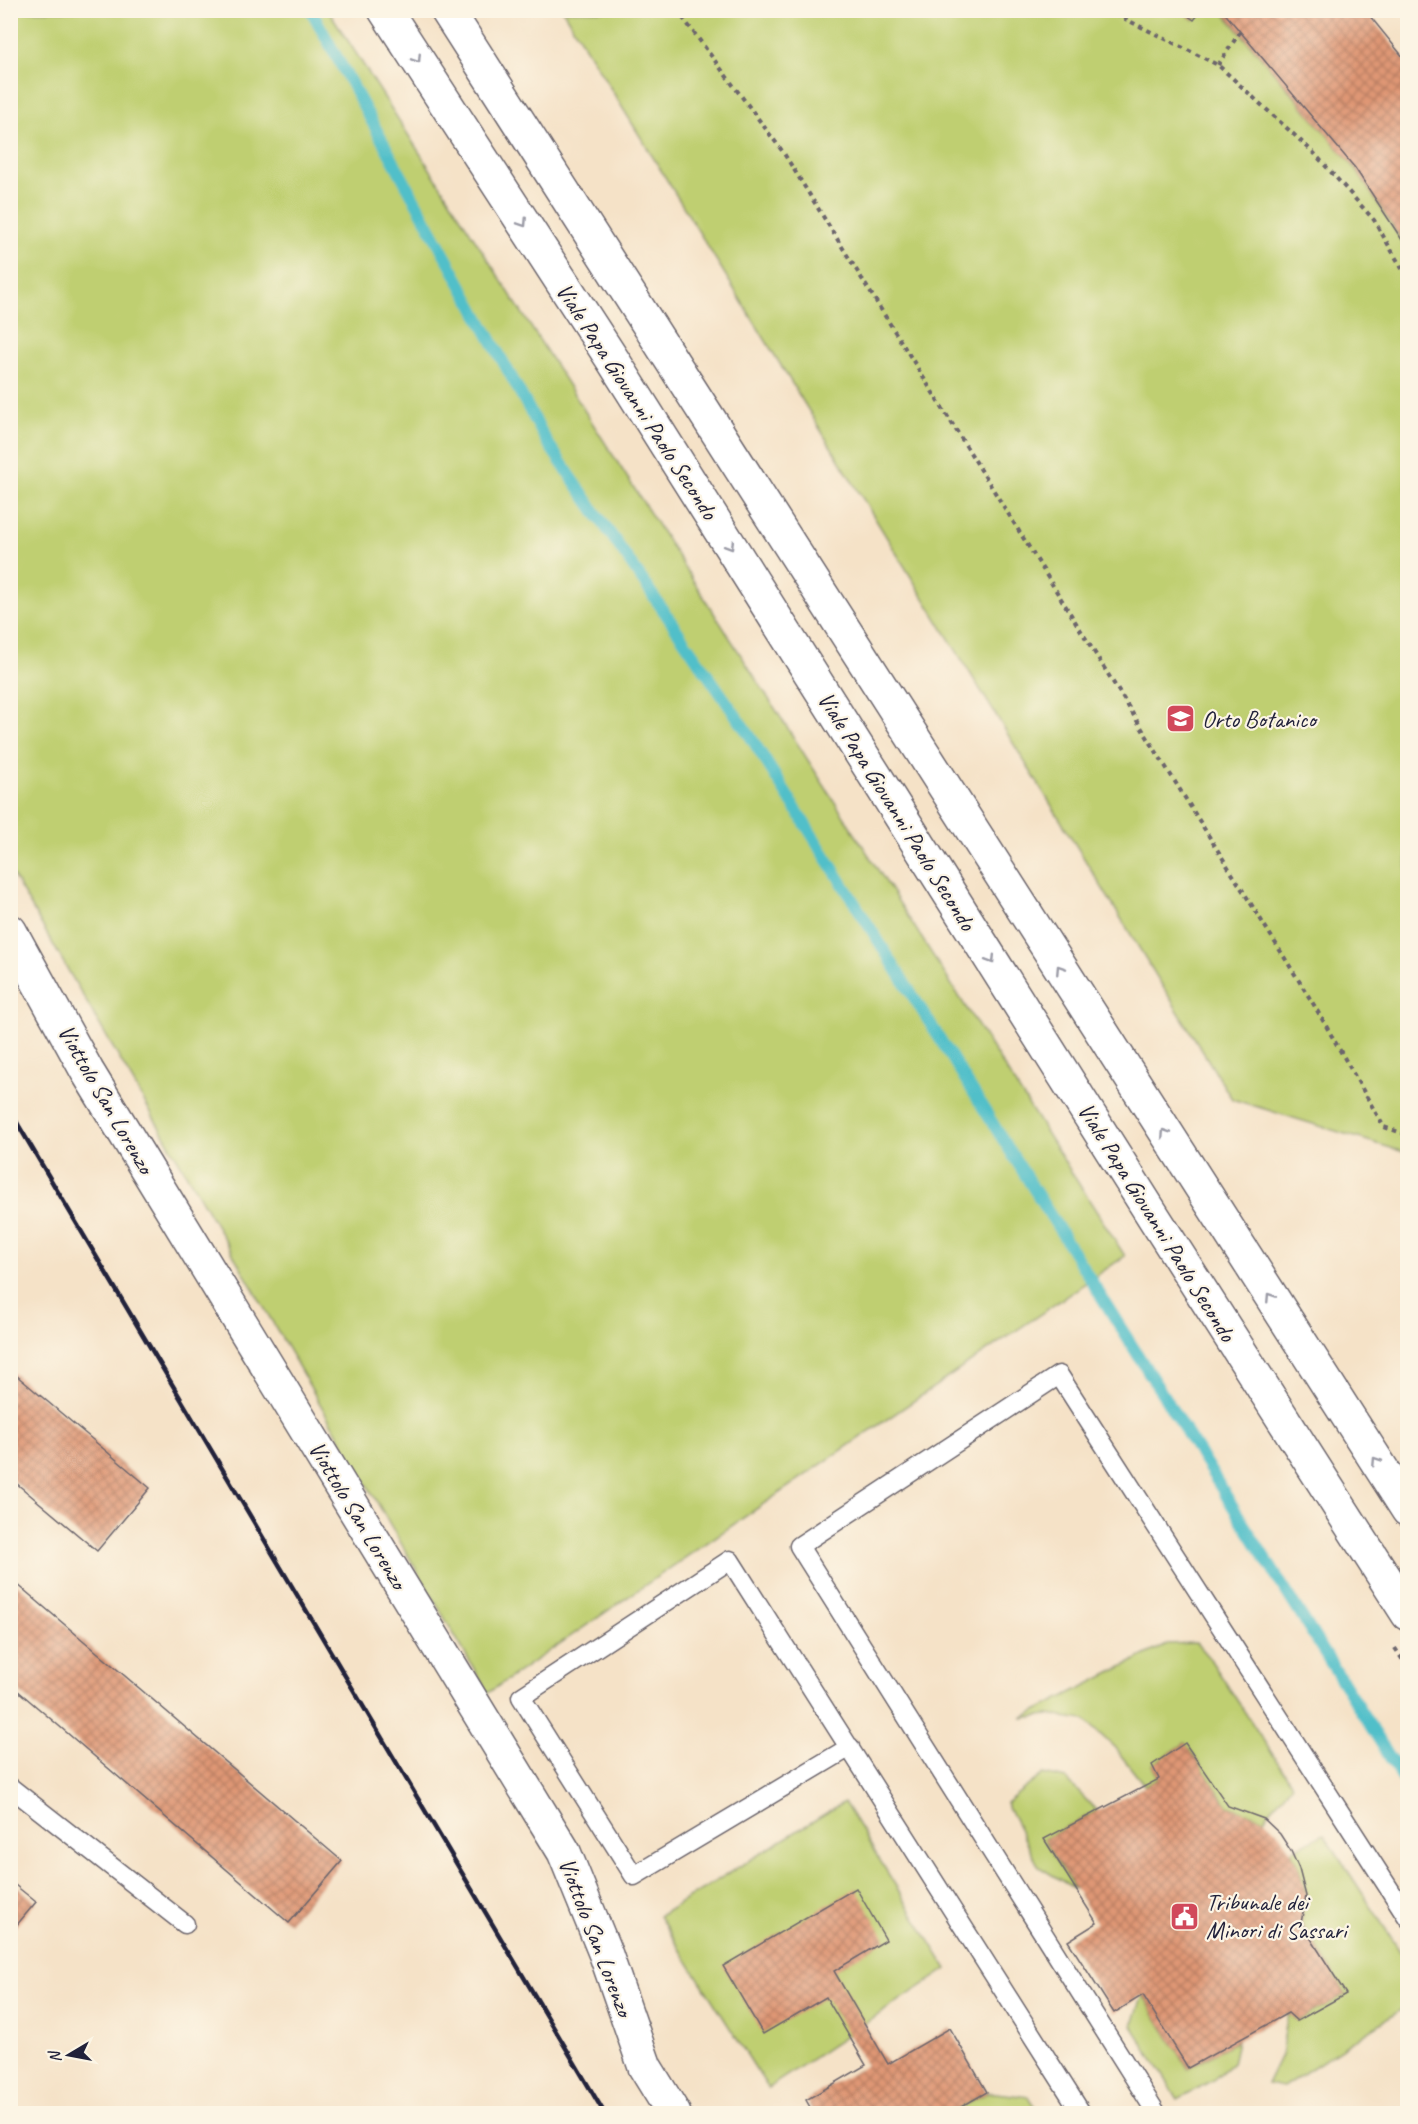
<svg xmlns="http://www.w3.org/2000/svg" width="1418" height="2124" viewBox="0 0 1418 2124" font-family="Caveat,sans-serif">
  <defs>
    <pattern id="building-cross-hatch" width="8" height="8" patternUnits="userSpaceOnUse" patternTransform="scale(1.5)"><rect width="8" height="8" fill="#df9775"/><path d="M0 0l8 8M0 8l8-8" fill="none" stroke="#b47b61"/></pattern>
  </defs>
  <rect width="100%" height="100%" fill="#fcf5e5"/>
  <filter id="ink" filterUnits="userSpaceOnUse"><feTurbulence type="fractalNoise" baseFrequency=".0167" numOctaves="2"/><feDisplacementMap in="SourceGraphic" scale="12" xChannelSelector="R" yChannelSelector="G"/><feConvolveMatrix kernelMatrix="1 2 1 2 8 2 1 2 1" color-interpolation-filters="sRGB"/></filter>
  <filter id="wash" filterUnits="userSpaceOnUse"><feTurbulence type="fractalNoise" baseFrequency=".008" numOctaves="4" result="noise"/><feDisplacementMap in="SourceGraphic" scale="24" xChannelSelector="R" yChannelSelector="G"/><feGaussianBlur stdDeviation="1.35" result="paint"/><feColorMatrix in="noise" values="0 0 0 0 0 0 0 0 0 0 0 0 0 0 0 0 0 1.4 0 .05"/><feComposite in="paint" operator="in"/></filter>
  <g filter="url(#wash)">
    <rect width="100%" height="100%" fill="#f5e2c7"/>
    <!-- green -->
    <path fill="#bfcf71" stroke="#707856" stroke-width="1.5" d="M1180,10L1194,20L1202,11H1222L1355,168L1407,249V1153L1232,1099L563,11Z
      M10,11H329L1125,1256L488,1693L11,872Z
      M1196,1643L1210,1659L1292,1784L1264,1819L1228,1806L1185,1743L1152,1765L1159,1779L1145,1786L1115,1748L1085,1720L1049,1715L1022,1718L1167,1644Z
      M1043,1774L1066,1779L1097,1811L1044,1839L1075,1889L1039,1867L1006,1803Z
      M844,1802L947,1969L768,2088L659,1916Z
      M1324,1834L1407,1962V2006L1283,2087L1267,2084L1281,2055L1288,2013L1297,2021L1346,1994L1301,1923L1306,1896L1299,1869L1291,1851Z
      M1143,1995L1188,2068L1237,2041L1232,2063L1213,2080L1178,2099L1132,2026Z
      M987,2092L1029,2097L1040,2113L949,2114Z"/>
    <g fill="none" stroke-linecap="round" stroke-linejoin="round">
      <!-- stream -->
      <path stroke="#51bfc9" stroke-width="12" d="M311,10L547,442L750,736L1408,1786"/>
    </g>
    <g id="blocks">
      <!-- building -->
      <path fill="url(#building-cross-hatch)" d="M1180,10H1202L1194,20Z
        M1222,10H1365L1408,63V249L1355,168Z
        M10,1370L150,1488L97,1551L10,1478Z
        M10,1578L342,1861L289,1923L10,1684Z
        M1185,1743L1228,1806L1264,1819L1280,1834L1291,1851L1299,1869L1306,1896L1301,1923L1346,1994L1297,2021L1288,2013L1188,2068L1143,1995L1114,2013L1068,1941L1097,1923L1044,1839L1159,1779L1152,1765Z
        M10,1881L36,1902L10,1933Z
        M856,1888L886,1940L834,1971L888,2064L950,2028L987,2092L949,2114H814L806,2100L866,2065L826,1997L763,2034L723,1966Z"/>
    </g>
  </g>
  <g filter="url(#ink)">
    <use href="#blocks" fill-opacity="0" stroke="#6c656c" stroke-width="1.5"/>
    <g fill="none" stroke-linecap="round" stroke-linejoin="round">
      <defs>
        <path id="lane" d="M850,1747L634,1876L521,1697L730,1560L1082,2114
          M10,1787L185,1924
          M1157,2114L799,1546L1059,1375L1408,1918"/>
        <path id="street" d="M10,931L87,1071L564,1852L606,1955L645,2067L674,2114"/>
        <path id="secondary" d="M385,10L614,362L1155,1219L1408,1614
          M447,10L1408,1510"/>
      </defs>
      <!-- lane casing -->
      <use href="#lane" stroke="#6c656c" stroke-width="21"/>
      <!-- street casing -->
      <use href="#street" stroke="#6c656c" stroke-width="36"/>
      <!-- secondary casing -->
      <use href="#secondary" stroke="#6c656c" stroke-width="36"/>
      <!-- path -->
      <path stroke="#6c656c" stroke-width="4" stroke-dasharray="4.5 4.5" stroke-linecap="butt" d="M677,10L783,152L1314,1005L1384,1127L1408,1135
        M1107,10L1218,65L1314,153L1374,220L1408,279
        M1218,65L1240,32
        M1395,1648L1408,1668"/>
      <!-- lane -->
      <use href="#lane" stroke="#fff" stroke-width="18"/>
      <!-- street -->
      <use href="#street" stroke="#fff" stroke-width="33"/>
      <!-- secondary -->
      <use href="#secondary" stroke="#fff" stroke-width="33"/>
      <!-- rail -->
      <path stroke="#22223b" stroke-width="4.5" d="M10,1111L605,2114"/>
    </g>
    <!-- one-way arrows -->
    <defs><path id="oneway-chevron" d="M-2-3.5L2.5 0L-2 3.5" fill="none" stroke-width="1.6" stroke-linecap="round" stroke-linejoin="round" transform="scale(1.5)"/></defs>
    <g stroke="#9c9ca7">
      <use href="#oneway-chevron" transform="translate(417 59) rotate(57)"/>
      <use href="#oneway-chevron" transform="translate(523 223) rotate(57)"/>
      <use href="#oneway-chevron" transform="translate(730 546) rotate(58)"/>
      <use href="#oneway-chevron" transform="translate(991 960) rotate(58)"/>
      <use href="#oneway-chevron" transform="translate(1060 969) rotate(-123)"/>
      <use href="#oneway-chevron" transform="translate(1165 1133) rotate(-123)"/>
      <use href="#oneway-chevron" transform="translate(1270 1297) rotate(-123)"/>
      <use href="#oneway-chevron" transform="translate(1376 1461) rotate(-123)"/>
    </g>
  </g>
  <!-- icons -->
  <defs>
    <symbol id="university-square" viewBox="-11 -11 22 22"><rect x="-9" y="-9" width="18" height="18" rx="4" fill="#d1495b" stroke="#fcf5e5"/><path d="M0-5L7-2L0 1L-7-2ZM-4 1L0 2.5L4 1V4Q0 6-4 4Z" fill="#fff"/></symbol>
    <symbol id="civic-square" viewBox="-11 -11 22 22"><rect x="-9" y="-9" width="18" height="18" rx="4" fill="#d1495b" stroke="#fcf5e5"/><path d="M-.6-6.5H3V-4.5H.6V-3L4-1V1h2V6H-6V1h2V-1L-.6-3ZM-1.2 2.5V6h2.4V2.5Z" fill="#fff"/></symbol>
  </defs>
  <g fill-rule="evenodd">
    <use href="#university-square" x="1164" y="702" width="33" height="33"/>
    <use href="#civic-square" x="1168" y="1900" width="33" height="33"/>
  </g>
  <g text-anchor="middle" stroke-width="4.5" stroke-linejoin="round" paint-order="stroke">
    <!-- street labels -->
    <g font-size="24" fill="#22223b" stroke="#fcf5e5">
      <text transform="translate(637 401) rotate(57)" y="8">Viale Papa Giovanni Paolo Secondo</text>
      <text transform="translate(897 811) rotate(58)" y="8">Viale Papa Giovanni Paolo Secondo</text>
      <text transform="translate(106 1099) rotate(60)" y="8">Viottolo San Lorenzo</text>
      <text transform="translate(1157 1222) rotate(58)" y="8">Viale Papa Giovanni Paolo Secondo</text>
      <text transform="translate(358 1515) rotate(59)" y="8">Viottolo San Lorenzo</text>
      <text transform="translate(596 1937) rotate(69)" y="8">Viottolo San Lorenzo</text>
    </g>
    <!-- poi labels -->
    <g font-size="24" fill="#22223b" stroke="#fcf5e5" text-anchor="start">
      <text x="1202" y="727">Orto Botanico</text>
      <text x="1206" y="1910">Tribunale dei<tspan x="1206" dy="28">Minori di Sassari</tspan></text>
    </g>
  </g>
  <!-- margin -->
  <rect width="1418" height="2124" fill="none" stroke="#fcf5e5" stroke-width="36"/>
  <!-- north arrow -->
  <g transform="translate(69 2055) rotate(260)" stroke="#fcf5e5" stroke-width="4.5" paint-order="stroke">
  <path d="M0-4.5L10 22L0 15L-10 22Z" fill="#22223b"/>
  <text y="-9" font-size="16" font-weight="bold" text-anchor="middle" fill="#22223b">N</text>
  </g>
</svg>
